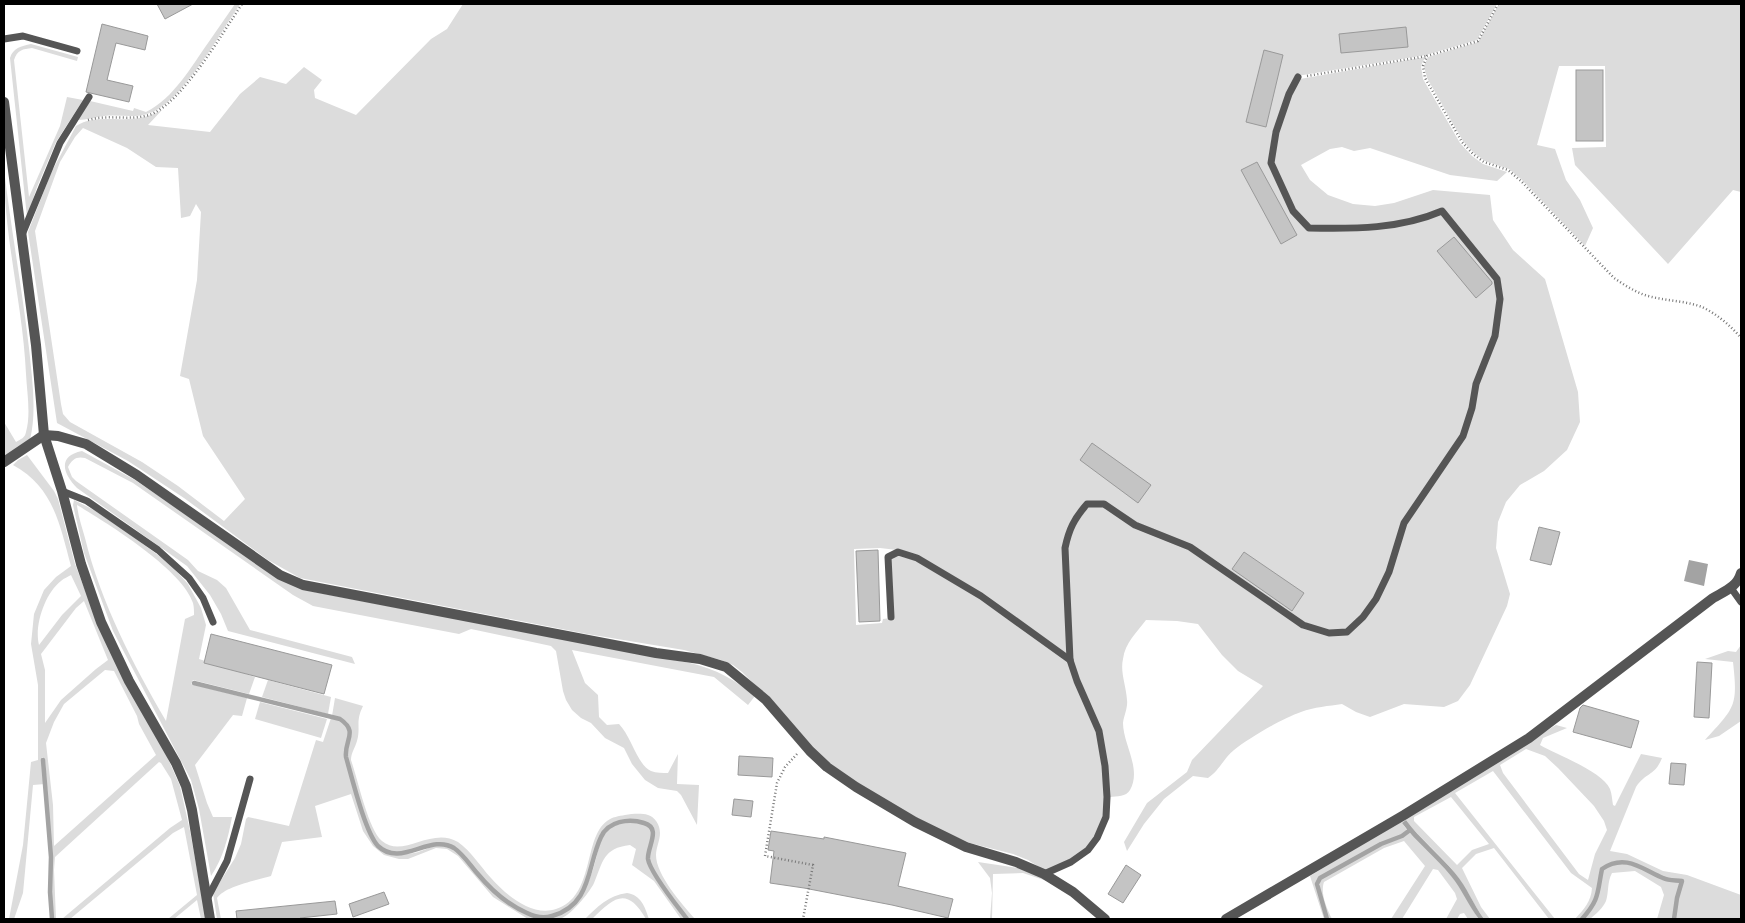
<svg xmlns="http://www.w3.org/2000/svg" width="1745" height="923" font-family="Barlow,sans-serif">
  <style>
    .green { fill: #dcdcdc; fill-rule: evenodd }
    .water { fill: #a3a3a3 }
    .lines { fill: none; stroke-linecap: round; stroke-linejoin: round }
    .stream { stroke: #a3a3a3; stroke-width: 4.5 }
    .building { fill: #c4c4c4; stroke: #999 }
    .path { stroke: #777; stroke-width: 2.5; stroke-dasharray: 1 2.5; stroke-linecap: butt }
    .lane { stroke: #555; stroke-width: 7 }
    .street { stroke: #555; stroke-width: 10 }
  </style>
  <rect width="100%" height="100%" fill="#fff"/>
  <g class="green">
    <path d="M 235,4 L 240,4 C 221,32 181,103 150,113 C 135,119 120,114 104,116 C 95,117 86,120 78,120 L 90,101 L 133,111 L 134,108 L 146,112 C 174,98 191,67 208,43 C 217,30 226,17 235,4 Z"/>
    <path d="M 463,4 L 1497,4 L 1477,40 L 1426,55 L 1297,76 L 1287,93 L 1273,131 L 1268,164 L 1291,213 L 1308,230 C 1353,232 1400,232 1442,213 L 1495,280 L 1498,299 L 1493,335 L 1474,384 L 1470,407 L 1461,435 L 1402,522 L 1387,571 L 1374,598 L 1362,616 L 1346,629 L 1329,631 L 1304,623 L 1217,561 L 1191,545 L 1136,522 L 1105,502 L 1086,502 C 1072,517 1067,528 1063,548 L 1068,657 L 983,595 L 919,557 L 897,550 L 880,548 L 854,549 L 856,625 L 882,623 L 883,619 L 891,618 L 889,558 L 898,554 L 916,560 L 980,598 L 1068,660 L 1075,682 L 1096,732 L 1103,766 L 1105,797 L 1104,817 L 1095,837 L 1086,848 L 1070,860 L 1045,871 L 1028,860 L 1013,854 L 970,843 L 936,828 L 869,791 L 832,767 L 806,743 L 767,697 L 742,672 L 733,665 L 721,660 L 684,650 L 587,634 L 300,578 L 268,560 L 184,498 L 128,461 L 57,423 L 28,232 L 51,173 L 76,126 C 92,116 110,120 128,119 C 140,119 151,116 162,110 L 148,125 L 210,132 L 240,94 L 260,77 L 286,84 L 304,67 L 322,80 L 314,90 L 315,98 L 356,115 L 431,39 L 447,29 ZM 83,128 L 127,148 L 156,167 L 178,168 L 181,218 L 190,216 L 196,204 L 201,212 L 197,280 L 180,376 L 189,379 L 203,436 L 245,499 L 224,521 L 178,486 L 142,462 L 70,422 L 63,414 L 61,404 L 35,231 L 60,162 L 75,137 Z"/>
    <polygon points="1499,4 1741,4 1741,192 1733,190 1668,264 1575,165 1572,148 1606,147 1605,66 1559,66 1537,145 1555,149 1566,180 1580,200 1593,228 1585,246 1522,180 1509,169 1485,161 1474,153 1463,141 1427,78 1424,66 1428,57 1478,42"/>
    <path d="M 31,44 L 78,57 L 77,61 L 32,48 C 23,49 17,50 14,60 L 29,197 L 60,126 L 67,97 L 83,100 L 56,142 L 37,187 L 27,217 L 10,58 C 13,48 21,46 31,44 Z"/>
    <path d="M 1425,57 L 1421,66 L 1423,79 L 1460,143 L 1472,156 L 1483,164 L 1507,172 L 1497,181 L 1450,175 L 1370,148 L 1354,151 L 1342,147 L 1330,149 L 1301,165 L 1310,180 L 1328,195 L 1353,204 L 1375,206 L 1394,203 L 1433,190 L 1490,195 L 1493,220 L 1513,250 L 1545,279 L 1578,392 L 1580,422 L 1567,450 L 1544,471 L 1520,485 L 1506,502 L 1498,522 L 1496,548 L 1510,594 L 1507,606 L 1470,685 L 1458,701 L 1444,707 L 1404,704 L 1370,717 L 1356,712 L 1342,704 C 1329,706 1314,707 1301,712 C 1283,718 1249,738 1234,750 C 1223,759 1219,771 1208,778 L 1193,776 L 1164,799 L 1144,824 L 1127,851 L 1124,842 L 1147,803 L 1187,772 L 1192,760 L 1263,686 L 1238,671 L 1222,655 L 1198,624 L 1177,621 L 1146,620 C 1137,632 1125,643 1123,659 C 1120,672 1126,685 1127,700 C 1128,708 1124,715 1123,723 C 1123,744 1142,769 1130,790 C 1126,797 1117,796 1110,797 L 1107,765 L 1072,660 L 1067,548 L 1070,533 L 1088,507 L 1104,507 L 1189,549 L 1302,627 L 1347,634 L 1365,619 L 1406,524 L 1465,437 L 1478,385 L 1490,356 L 1500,278 L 1443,208 L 1421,217 L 1385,224 L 1310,226 L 1295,210 L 1273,163 L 1278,132 L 1291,95 L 1300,79 Z"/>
    <path d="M 4,169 C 11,229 22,288 29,348 C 32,378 37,411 30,440 L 4,459 L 4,422 L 16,442 C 21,439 25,438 26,432 C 31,414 27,393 26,374 C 23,306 4,238 4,169 Z"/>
    <path d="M 82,451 L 135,480 L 280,578 L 309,591 L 690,663 C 716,669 735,680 755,696 L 748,705 L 714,677 L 572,650 L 585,683 L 598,695 L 599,717 L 607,725 L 619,724 C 631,736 638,766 651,771 C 656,773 663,773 668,773 L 678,754 L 677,784 L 699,785 L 697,825 L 681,795 L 677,791 L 658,788 L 645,780 L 632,764 L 624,748 L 605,738 L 591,723 L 581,718 L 572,710 L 566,700 L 563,691 L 556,651 L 551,646 L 471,629 L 459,634 L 313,606 L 293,595 L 133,483 L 85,458 C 77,456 72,459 68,467 L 72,477 L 76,481 L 188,560 L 198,571 L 217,580 L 226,588 L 250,630 L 352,657 L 355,664 L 228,631 L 221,614 L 210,595 L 187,566 L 77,488 C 63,474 57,456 82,451 Z"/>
    <path d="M 27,455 L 54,491 L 58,499 L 75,564 L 94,614 L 165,752 L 180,786 L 190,831 L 206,919 L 201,919 L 197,900 L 174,919 L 168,919 L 197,895 L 184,827 L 173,833 L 70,919 L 62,919 L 170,828 L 182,820 L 171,779 L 161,763 L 159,762 L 55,857 L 54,870 L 56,919 L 53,919 L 51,892 L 52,857 L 45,760 L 42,757 L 45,784 L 33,785 L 23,893 L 14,919 L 9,919 L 23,845 L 31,762 L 38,760 L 38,685 L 31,644 L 34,614 L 44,590 L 56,577 L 71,566 C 60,526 54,487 13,465 L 18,460 ZM 71,575 L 81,596 L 62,615 L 39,645 C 34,626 45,593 61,581 C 64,578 68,577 71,575 ZM 84,601 L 108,660 L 96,669 L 61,700 L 45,723 L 45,670 L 41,654 L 76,608 ZM 105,670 L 114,671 L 137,716 L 139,724 L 156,755 L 54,846 L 53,805 L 46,743 L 54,722 L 64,704 Z"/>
    <path d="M 74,500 L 94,510 L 128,533 L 170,564 L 188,584 L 201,608 L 206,625 L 199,659 L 255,677 L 249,694 L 193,680 L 191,684 L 247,698 L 242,716 L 233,715 L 195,765 L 207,803 L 213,817 L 232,817 C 228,839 223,858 211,876 L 199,809 L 191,780 L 113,631 L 84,553 L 73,505 ZM 77,505 C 107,523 183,570 193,603 C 194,607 194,611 194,615 L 185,619 L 166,721 C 133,664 101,603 85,538 C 82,527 78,516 77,505 Z"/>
    <path d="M 1741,645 L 1741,721 L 1719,736 L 1705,740 C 1735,707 1738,707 1733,662 L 1705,659 L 1728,651 L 1736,652 Z"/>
    <polygon points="268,680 331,697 328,714 262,697"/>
    <path d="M 335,698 L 363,706 C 355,722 361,727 357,741 C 355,748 351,753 351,760 C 358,780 368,829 382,841 C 403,859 431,826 458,842 C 471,851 480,866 491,878 C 506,895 532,917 556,909 C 595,897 583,838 607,821 C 612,817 619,816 625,815 C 632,814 641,813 648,815 C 655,817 660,825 660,833 C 660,840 656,848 656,855 C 656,875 682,904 695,919 L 689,919 C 680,908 651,871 649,859 C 648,845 665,827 642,821 C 629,817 608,821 601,833 C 597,840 596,848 595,855 C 588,880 580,905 554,914 C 543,918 535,916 525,911 C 505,902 490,886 476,870 C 469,862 463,854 455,848 C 432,832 403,867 380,845 C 366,833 353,776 347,757 C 345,736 363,723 332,716 Z"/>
    <polygon points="260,702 327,719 321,738 255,719"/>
    <path d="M 331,718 L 339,720 L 349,729 C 349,739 344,747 345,757 C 350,777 365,839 381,849 C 391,856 403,855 414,853 C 427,850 438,841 451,848 C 465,855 475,873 485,884 C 500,901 519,912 540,919 L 528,919 L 493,897 L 458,856 L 447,849 L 436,848 L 408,859 L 399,859 L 384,855 L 373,846 L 363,831 L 351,794 L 315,806 L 322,837 L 282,842 L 271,876 C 257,880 225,886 217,898 L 221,919 L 217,919 L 213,893 L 235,858 L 241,844 L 246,819 L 248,817 L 289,826 L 316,740 L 323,742 Z"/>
    <path d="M 1556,725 L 1567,728 L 1543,738 L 1540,745 C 1557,755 1602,771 1610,789 C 1612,794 1612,800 1613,805 L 1615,806 L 1641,754 L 1662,758 C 1655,776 1646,772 1636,787 L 1610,851 L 1627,854 L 1663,871 L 1687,875 L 1741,895 L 1741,919 L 1675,919 L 1678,898 L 1683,881 C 1677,879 1669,880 1664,877 C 1641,868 1625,851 1601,868 C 1595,894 1600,897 1581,919 L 1575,919 C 1584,909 1591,902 1592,888 L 1571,873 L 1493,771 L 1455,793 L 1555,919 L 1549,919 L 1494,848 L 1476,854 L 1462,868 L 1481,907 L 1490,919 L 1484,919 C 1473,904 1466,887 1455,873 C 1440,854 1420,839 1406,820 L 1402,823 L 1407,830 L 1401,836 L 1381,843 L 1319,878 L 1316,884 L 1326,919 L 1324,919 L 1310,876 ZM 1526,749 L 1545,756 L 1558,768 L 1594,806 L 1604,821 L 1607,830 L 1595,854 L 1588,880 L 1579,874 L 1503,773 L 1500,765 ZM 1451,797 L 1489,844 L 1472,850 L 1457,865 L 1414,821 L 1414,817 Z"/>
    <path d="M 635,822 C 641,823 648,824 651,830 C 655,839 646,851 647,861 C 650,874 677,907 686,919 L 681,919 L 654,881 L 632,865 L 636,849 L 630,845 C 603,848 603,862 594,883 C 590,892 569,918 559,919 C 553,920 546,919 540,919 C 586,912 591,878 601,839 C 608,825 620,823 635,822 Z"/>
    <path d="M 1409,832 C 1427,849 1447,867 1461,889 C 1468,899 1472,910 1479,919 L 1468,919 L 1464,913 L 1460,914 L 1457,919 L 1446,919 L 1457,899 L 1455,893 L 1438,870 L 1433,869 L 1402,919 L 1391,919 L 1425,866 L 1404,841 L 1384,848 L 1324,882 C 1320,893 1327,909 1332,919 L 1328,919 C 1324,909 1316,890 1321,879 L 1382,845 L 1402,838 Z"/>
    <polygon points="978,862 1024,869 1050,882 1023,873 993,874 992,919 990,919 992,893 990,878"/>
    <path d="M 1623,862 L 1638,867 L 1664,880 L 1681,882 L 1676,898 L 1673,919 L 1657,919 L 1664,895 L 1661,887 L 1635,871 L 1612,873 C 1607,882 1609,892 1606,901 C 1603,908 1596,914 1590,919 L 1584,919 C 1601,899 1598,893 1603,870 L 1613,864 Z"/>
    <path d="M 627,893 C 641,895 645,907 649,919 L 646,919 C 627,886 614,897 592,919 L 585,919 C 597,907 609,895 627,893 Z"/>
  </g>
  <g class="water">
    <polygon points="1689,560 1708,564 1704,586 1684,581"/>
    <path d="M 1406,820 C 1420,839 1439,854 1455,873 C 1467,887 1473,904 1484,919 L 1479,919 C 1468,905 1462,889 1451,876 C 1436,857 1416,842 1402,823 Z"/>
  </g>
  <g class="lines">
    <g class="stream">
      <path d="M 194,683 L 340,719 C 359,732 344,740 346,757 C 352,778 365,832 378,846 C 401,868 430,833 454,848 C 463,854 470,865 477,873 C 491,890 506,904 527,913 C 535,917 543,919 552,916 C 592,905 587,866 601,837 C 608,821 629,818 644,823 C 662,828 647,847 648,859 C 650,873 678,907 687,919"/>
      <polyline points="43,760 51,857 50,892 52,919"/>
      <polyline points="1327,919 1317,884 1320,878 1381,844 1402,836 1410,830"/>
      <path d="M 1582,919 C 1600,899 1597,893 1602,869 C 1625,853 1642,869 1663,878 C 1669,881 1676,880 1682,881 L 1677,898 L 1674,919"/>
    </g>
  </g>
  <g class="building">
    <polygon points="157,4 193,4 165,19"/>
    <polygon points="102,24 148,36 145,50 116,43 107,80 133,86 129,102 86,92"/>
    <polygon points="1406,27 1408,47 1341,53 1339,34"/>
    <polygon points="1264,50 1283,55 1266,127 1246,122"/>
    <rect x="1576" y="70" width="27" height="71"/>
    <polygon points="1257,162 1297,235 1281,244 1241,170"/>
    <polygon points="1454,237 1492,282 1492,284 1476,298 1437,251"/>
    <polygon points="1092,443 1151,485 1138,503 1080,460"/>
    <polygon points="1539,527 1560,532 1551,565 1530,560"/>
    <polygon points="878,550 880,621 859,622 856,551"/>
    <polygon points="1244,552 1304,593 1292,611 1232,569"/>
    <polygon points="211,634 332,665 324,694 204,663"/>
    <polygon points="1697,662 1712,663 1709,718 1694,717"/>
    <polygon points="1583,705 1639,721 1631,748 1573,732 1580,708"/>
    <polygon points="739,756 773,758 772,777 738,775"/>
    <polygon points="1671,763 1686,764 1684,785 1669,784"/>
    <polygon points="734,799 753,801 751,817 732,815"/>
    <polygon points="771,831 824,839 824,837 906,853 898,886 953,899 948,918 892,905 804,888 770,883 774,851 768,850"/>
    <polygon points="1126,865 1141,875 1123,903 1108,894"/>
    <polygon points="384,892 389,904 353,917 349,904"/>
    <polygon points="335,901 337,914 300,918 300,919 237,919 236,911"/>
  </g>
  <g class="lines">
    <g class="path">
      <path d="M 1498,4 L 1478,41 L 1427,56 L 1423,66 L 1425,78 L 1462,142 L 1473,154 L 1484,162 L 1508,170 L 1521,181 L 1614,278 C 1626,286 1638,294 1652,297 C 1669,301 1686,301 1702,307 C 1717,314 1731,326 1741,338"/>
      <polyline points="1307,76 1427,56"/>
      <path d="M 88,120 C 109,114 129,121 149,115 C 181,105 223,32 242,4"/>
      <polyline points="797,754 785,767 777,783 765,856 813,865 803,919"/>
    </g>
    <g class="lane">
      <polyline points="4,39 23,36 77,51"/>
      <polyline points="22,235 60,143 89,97"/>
      <polyline points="62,491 87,501 158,550 189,578 203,598 213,622"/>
      <polyline points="1731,588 1741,602"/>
      <polyline points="891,617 888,557 898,552 917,558 981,596 1070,660"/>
      <path d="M 1044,874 L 1071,862 L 1088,850 L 1097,838 L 1106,817 L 1107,797 L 1105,766 L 1099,731 L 1077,681 L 1070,660 L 1065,548 C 1069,529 1074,519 1087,504 L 1104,504 L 1135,525 L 1190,547 L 1303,625 L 1329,633 L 1347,632 L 1363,617 L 1376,599 L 1389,572 L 1404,523 L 1463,436 L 1472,408 L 1476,384 L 1495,336 L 1500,299 L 1497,279 L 1442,211 C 1400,229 1355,229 1309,228 L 1293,211 L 1271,163 L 1276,132 L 1289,94 L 1298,77"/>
      <polyline points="207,899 227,861 250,779"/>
    </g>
    <g class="street">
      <polyline points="4,102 36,345 44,435 62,491 81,564 101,622 129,681 176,763 186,786 192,810 210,919"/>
      <polyline points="4,462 44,435 58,436 86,444 137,475 280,575 303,585 656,653 700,659 726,667 766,700 810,751 827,767 856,787 915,822 966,847 1016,862 1044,874 1073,892 1105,919"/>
      <path d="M 1226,919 L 1404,815 L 1529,738 L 1713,598 C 1725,591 1737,587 1741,573"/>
    </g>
  </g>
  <rect width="1745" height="923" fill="none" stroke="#000000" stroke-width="10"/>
</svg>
